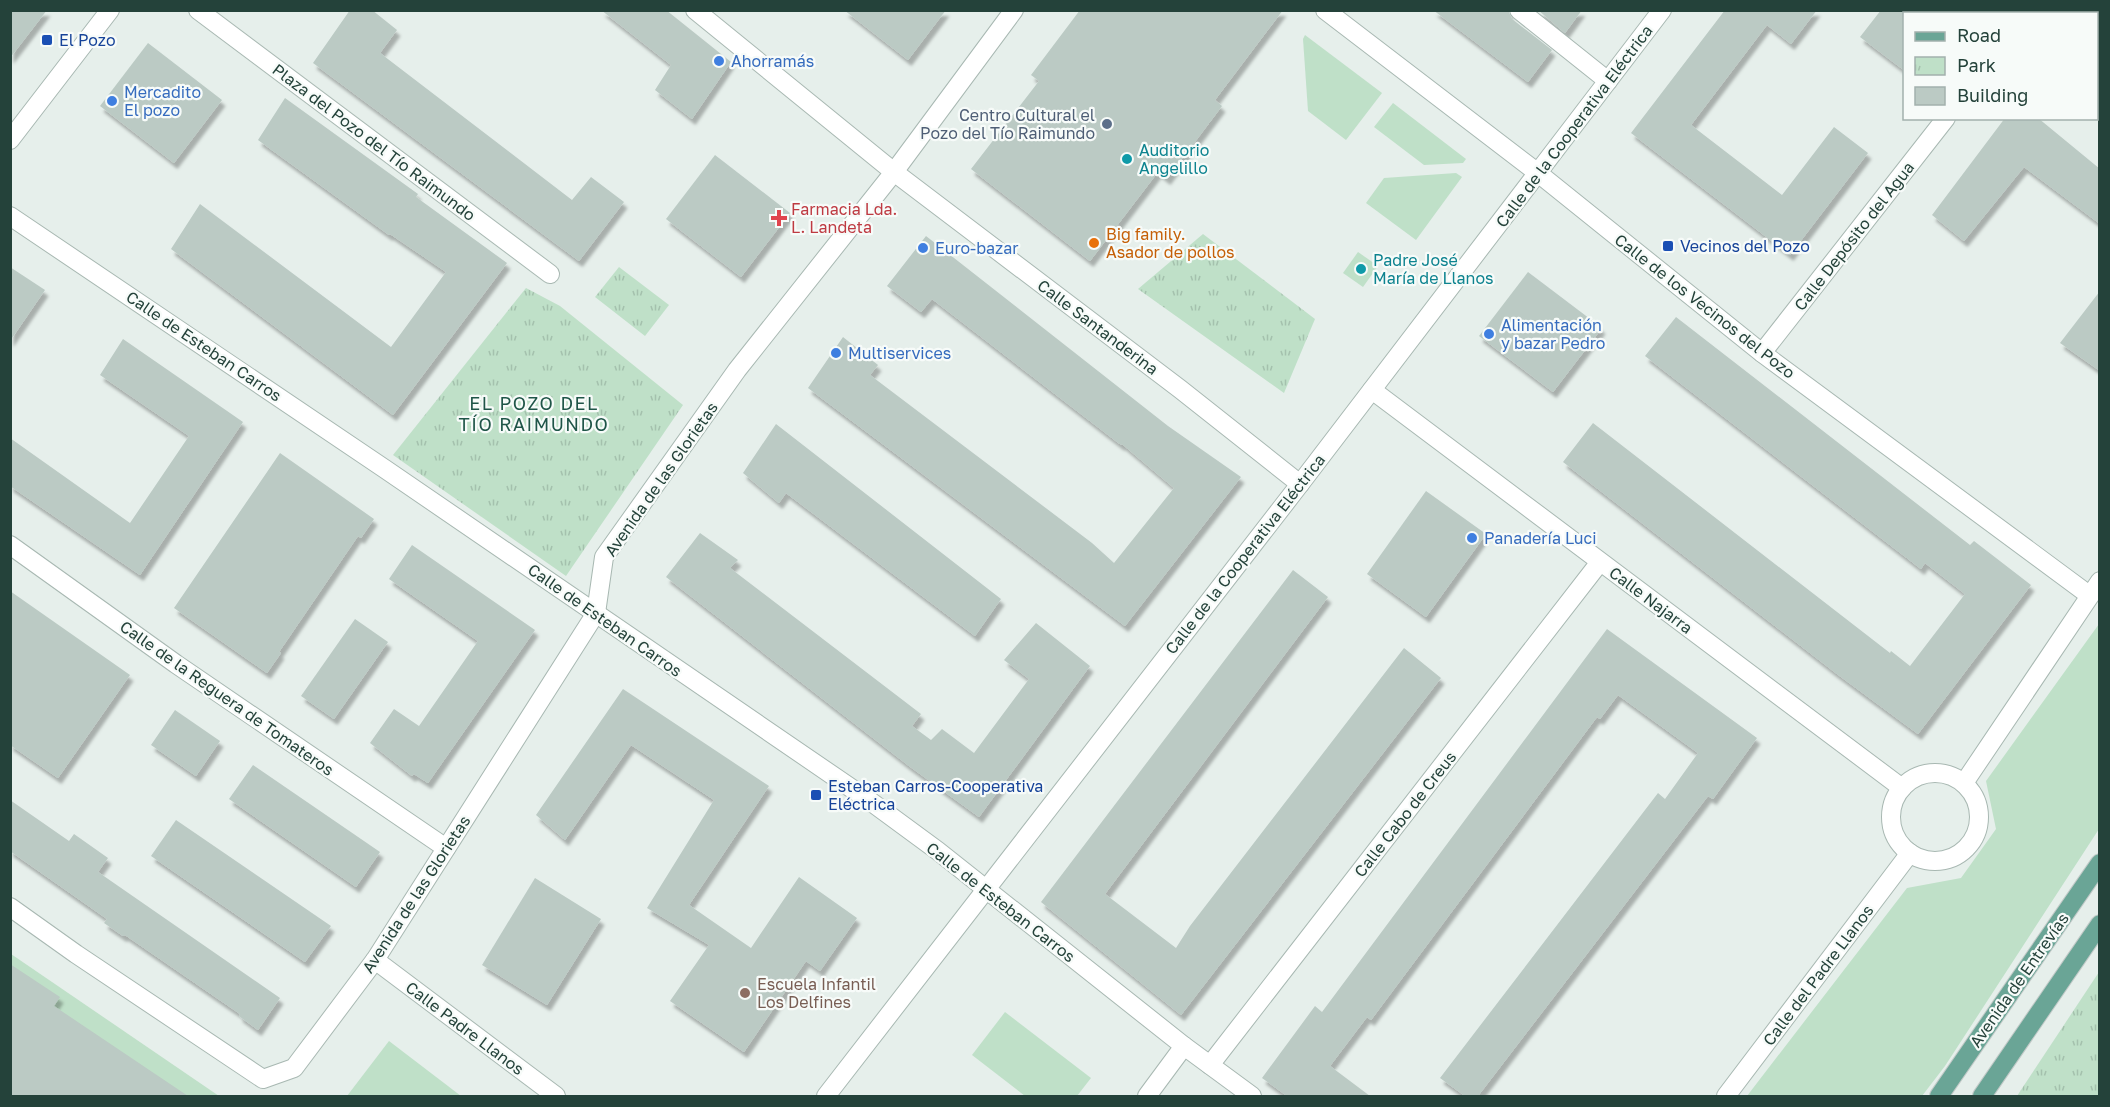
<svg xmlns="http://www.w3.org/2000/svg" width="2110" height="1107" font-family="'Golos Text',sans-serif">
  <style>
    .park { fill: url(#park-tufts) }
    .garden { fill: #bfe0c8 }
    .building { fill: #bbcac4; filter: url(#shadow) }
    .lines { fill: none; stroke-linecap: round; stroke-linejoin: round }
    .minor-casing { stroke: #a8b8b2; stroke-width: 20 }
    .major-casing { stroke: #c2cac8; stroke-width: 20 }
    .minor { stroke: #fff; stroke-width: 18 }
    .major { stroke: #6aa596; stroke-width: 18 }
    .transit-dot { fill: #1a4fb4; stroke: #f7fbf9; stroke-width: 2 }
    .shop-dot { fill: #3f7fe0; stroke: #f7fbf9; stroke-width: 2 }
    .service-dot { fill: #5c6f8a; stroke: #f7fbf9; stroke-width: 2 }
    .culture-dot { fill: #0f9aa8; stroke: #f7fbf9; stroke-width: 2 }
    .health-dot { fill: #e0444e; stroke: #f7fbf9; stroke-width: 2 }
    .food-dot { fill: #e8710a; stroke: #f7fbf9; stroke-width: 2 }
    .education-dot { fill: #8d6e63; stroke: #f7fbf9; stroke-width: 2 }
    .labels { text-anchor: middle; stroke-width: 4.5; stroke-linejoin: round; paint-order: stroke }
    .transit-label { font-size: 16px; fill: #164399; stroke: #f7fbf9; text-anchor: start }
    .shop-label { font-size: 16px; fill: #366cbe; stroke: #f7fbf9; text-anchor: start }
    .service-label { font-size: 16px; fill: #4e5e75; stroke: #f7fbf9; text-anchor: end }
    .street-label { font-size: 16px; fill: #24423a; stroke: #f7fbf9 }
    .culture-label { font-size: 16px; fill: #0d838f; stroke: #f7fbf9; text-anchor: start }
    .health-label { font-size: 16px; fill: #be3a42; stroke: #f7fbf9; text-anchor: start }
    .food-label { font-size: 16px; fill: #c56008; stroke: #f7fbf9; text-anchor: start }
    .education-label { font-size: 16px; fill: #785e54; stroke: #f7fbf9; text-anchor: start }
    .neighbourhood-label { font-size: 18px; letter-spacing: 1.5px; fill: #1f5548; stroke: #f7fbf9 }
  </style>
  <defs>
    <pattern id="park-tufts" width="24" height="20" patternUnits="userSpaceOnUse" patternTransform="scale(1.5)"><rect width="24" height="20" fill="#bfe0c8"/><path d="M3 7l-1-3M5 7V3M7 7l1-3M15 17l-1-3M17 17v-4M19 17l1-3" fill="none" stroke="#a4c1ad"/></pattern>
    <filter id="shadow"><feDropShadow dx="3.5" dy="6" stdDeviation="1.5" flood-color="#0004"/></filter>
  </defs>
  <rect width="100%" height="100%" fill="#e6efeb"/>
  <g class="park">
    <polygon points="1203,234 1315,319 1284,393 1138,289"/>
    <polygon points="619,267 669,305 645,336 595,297"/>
    <polygon points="526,288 560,306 683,405 566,576 393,455"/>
    <polygon points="2099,972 2099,1096 2017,1096"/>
  </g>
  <g class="garden">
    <polygon points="1305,35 1382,93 1346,140 1308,111 1303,39"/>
    <polygon points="1393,103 1466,159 1463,163 1424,165 1374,127"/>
    <polygon points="1456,173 1462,177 1416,240 1366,203 1384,178"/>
    <polygon points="1358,252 1378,266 1363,287 1343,273"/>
    <polygon points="2099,624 2099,829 1945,1066 1922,1096 1747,1096 1907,888 1961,878 1996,829 1986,781"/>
    <polygon points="11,954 219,1096 11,1096"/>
    <polygon points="1005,1012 1091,1078 1077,1096 1025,1096 972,1055"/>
    <polygon points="389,1041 461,1096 347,1096"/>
  </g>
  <g class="building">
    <polygon points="10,10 47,10 10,58"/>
    <polygon points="350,10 372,10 397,30 380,53 572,200 591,177 624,202 579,261 313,63"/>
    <polygon points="601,10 666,10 731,62 692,119 655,90 671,65"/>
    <polygon points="844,10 946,10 908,60"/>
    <polygon points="1080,10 1283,10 1215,100 1222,106 1167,179 1158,172 1090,261 971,169 1039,81 1031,75"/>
    <polygon points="1433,10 1508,10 1512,19 1552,50 1528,82"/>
    <polygon points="1538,10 1582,10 1565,33"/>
    <polygon points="1725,10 1817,10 1791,44 1767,25 1691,125 1782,195 1834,127 1868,153 1790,255 1631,133"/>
    <polygon points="1881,10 1905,10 1905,71 1860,37"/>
    <polygon points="148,43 222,100 174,163 100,106"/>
    <polygon points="285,98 418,194 416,197 507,263 393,415 171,249 200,204 391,347 446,272 390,234 389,235 258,140"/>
    <polygon points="2005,118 2038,118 2100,169 2100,224 2024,167 1964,241 1932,215"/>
    <polygon points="715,155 790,213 741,277 666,219"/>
    <polygon points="926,236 1168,426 1241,477 1125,626 808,388 843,337 878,365 870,375 1092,543 1114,563 1174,488 1122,444 1121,445 932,299 921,312 887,286"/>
    <polygon points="10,267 45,290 10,341"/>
    <polygon points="1528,272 1602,328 1553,392 1479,336"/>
    <polygon points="2100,291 2100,371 2060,343"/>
    <polygon points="1676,317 1970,545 1974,541 2031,585 1918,734 1837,674 1563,462 1593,423 1890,653 1891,651 1910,666 1965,594 1925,563 1921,569 1645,356"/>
    <polygon points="123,339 243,422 140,575 10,486 10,438 130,523 189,436 100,375"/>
    <polygon points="776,424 1001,599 975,636 786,493 779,503 743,473"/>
    <polygon points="280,453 374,519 361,538 358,536 279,652 281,653 267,673 174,608"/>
    <polygon points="1426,491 1486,534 1426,617 1367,574"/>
    <polygon points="700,533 738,560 730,568 921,714 912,726 931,740 942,729 974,753 1029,679 1004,660 1036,623 1090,666 979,817 909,766 666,577"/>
    <polygon points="412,545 535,630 428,783 414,774 412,776 370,743 394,709 419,726 478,641 389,579"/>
    <polygon points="1293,570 1328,597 1105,894 1176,948 1190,926 1404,648 1441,678 1181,1015 1041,902"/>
    <polygon points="10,591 130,675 58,778 10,745"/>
    <polygon points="355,619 388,642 334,719 301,696"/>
    <polygon points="1607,629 1757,738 1713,799 1708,796 1478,1096 1465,1096 1440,1078 1658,793 1665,799 1698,753 1618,695 1600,719 1597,717 1371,1020 1367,1017 1330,1066 1370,1096 1287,1096 1262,1078 1315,1006 1322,1012"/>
    <polygon points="623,689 769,786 689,905 751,948 799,877 857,918 820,971 806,961 744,1052 670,1001 709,945 647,908 714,800 631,745 565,840 536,815"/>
    <polygon points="175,710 220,741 196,776 151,745"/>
    <polygon points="253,765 380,852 356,887 229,799"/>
    <polygon points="10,800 69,841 74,834 108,858 98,872 280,998 258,1030 239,1016 240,1014 125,935 123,936 104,923 107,919 10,851"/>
    <polygon points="176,820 331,926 305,962 151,856"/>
    <polygon points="535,878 601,919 547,1005 482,965"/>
    <polygon points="10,964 60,997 54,1006 188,1096 10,1096"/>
  </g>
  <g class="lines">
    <defs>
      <g id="minor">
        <polyline points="198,10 550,274"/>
        <polyline points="695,10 894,172 1180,389 1300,484"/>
        <polyline points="1325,10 1538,173 1762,353 2089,595"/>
        <polyline points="1519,10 1608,81"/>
        <polyline points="2038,10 2041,14"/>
        <polyline points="2096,71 2100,75"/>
        <polyline points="10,140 110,10"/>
        <polyline points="10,216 385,469 870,801 938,851 1184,1046 1252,1096"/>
        <polyline points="1762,353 1946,118"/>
        <polyline points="1372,390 1902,788"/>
        <polyline points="10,545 176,664 446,848"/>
        <circle cx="1935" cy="817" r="44"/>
        <polyline points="1964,783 2100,581"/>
        <polyline points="10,907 76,954 263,1079 294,1068 375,960 596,613 604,557 737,370 894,172 1014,10"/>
        <polyline points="375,960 556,1096"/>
        <polyline points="1210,1065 1600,562"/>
        <polyline points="826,1096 1300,484 1662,10"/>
        <polyline points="1147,1096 1184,1046"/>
        <polyline points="1726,1096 1910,853"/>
      </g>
      <g id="major">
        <polyline points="1939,1096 2100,863"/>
        <polyline points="1982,1096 2100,924"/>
      </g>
    </defs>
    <use href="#minor" class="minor-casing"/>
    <use href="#major" class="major-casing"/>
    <use href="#minor" class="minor"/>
    <use href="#major" class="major"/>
  </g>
  <g class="transit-dot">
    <rect x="41" y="34" width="12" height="12" rx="3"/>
    <rect x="1662" y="240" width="12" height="12" rx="3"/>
    <rect x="810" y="789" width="12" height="12" rx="3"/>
  </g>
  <g class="shop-dot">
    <circle cx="719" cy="61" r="6"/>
    <circle cx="112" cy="101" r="6"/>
    <circle cx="923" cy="248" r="6"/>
    <circle cx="1489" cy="334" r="6"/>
    <circle cx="836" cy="353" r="6"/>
    <circle cx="1472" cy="538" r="6"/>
  </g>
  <circle class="service-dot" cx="1107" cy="124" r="6"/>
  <g class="culture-dot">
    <circle cx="1127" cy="159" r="6"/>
    <circle cx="1361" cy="269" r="6"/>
  </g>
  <path class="health-dot" d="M776 209h6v6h6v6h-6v6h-6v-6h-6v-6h6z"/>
  <circle class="food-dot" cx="1094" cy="243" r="6"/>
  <circle class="education-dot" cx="745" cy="993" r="6"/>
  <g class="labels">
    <g class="transit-label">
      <text x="59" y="46">El Pozo</text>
      <text x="1680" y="252">Vecinos del Pozo</text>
      <text x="828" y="792">Esteban Carros-Cooperativa<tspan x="828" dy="18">Eléctrica</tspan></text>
    </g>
    <g class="shop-label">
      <text x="731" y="67">Ahorramás</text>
      <text x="124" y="98">Mercadito<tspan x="124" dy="18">El pozo</tspan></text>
      <text x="935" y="254">Euro-bazar</text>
      <text x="1501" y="331">Alimentación<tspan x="1501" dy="18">y bazar Pedro</tspan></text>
      <text x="848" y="359">Multiservices</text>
      <text x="1484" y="544">Panadería Luci</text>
    </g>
    <g class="service-label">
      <text x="1095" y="121">Centro Cultural el<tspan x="1095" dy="18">Pozo del Tío Raimundo</tspan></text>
    </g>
    <g class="street-label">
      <text transform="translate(1574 126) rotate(-53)" y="6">Calle de la Cooperativa Eléctrica</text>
      <text transform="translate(374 142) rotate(37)" y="6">Plaza del Pozo del Tío Raimundo</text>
      <text transform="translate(1854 236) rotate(-52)" y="6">Calle Depósito del Agua</text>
      <text transform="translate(1705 306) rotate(38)" y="6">Calle de los Vecinos del Pozo</text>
      <text transform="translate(1098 327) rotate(37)" y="6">Calle Santanderina</text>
      <text transform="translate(204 346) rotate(34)" y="6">Calle de Esteban Carros</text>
      <text transform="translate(661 479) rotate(-55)" y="6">Avenida de las Glorietas</text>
      <text transform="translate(1245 554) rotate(-52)" y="6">Calle de la Cooperativa Eléctrica</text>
      <text transform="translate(1651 600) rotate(37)" y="6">Calle Najarra</text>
      <text transform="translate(605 620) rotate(35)" y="6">Calle de Esteban Carros</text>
      <text transform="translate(227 698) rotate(35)" y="6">Calle de la Reguera de Tomateros</text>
      <text transform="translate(1405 814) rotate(-52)" y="6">Calle Cabo de Creus</text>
      <text transform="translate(416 894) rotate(-57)" y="6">Avenida de las Glorietas</text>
      <text transform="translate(1001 902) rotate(38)" y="6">Calle de Esteban Carros</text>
      <text transform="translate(1818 975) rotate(-53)" y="6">Calle del Padre Llanos</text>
      <text transform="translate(2019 980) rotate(-55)" y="6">Avenida de Entrevías</text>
      <text transform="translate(465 1028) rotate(37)" y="6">Calle Padre Llanos</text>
    </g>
    <g class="culture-label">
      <text x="1139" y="156">Auditorio<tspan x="1139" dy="18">Angelillo</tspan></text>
      <text x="1373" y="266">Padre José<tspan x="1373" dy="18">María de Llanos</tspan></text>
    </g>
    <g class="health-label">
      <text x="791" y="215">Farmacia Lda.<tspan x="791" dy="18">L. Landeta</tspan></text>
    </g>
    <g class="food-label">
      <text x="1106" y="240">Big family.<tspan x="1106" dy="18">Asador de pollos</tspan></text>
    </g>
    <g class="education-label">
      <text x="757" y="990">Escuela Infantil<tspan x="757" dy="18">Los Delfines</tspan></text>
    </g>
    <g class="neighbourhood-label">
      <text x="534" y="410">EL POZO DEL<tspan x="534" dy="21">TÍO RAIMUNDO</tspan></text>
    </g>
  </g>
  <rect width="2110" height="1107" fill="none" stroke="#24423a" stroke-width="24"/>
  <rect x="1903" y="12" width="195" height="108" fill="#f7fbf9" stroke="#a3b1ad" stroke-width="1.5"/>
  <rect x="1915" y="32" width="30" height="9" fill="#6aa596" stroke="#a3b1ad" stroke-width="1.5"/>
  <text x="1957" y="42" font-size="18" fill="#24423a">Road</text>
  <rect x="1915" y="57" width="30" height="18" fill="url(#park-tufts)" stroke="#a3b1ad" stroke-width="1.5"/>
  <text x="1957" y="72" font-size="18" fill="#24423a">Park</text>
  <rect x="1915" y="87" width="30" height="18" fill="#bbcac4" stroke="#a3b1ad" stroke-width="1.5"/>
  <text x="1957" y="102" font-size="18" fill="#24423a">Building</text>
</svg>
